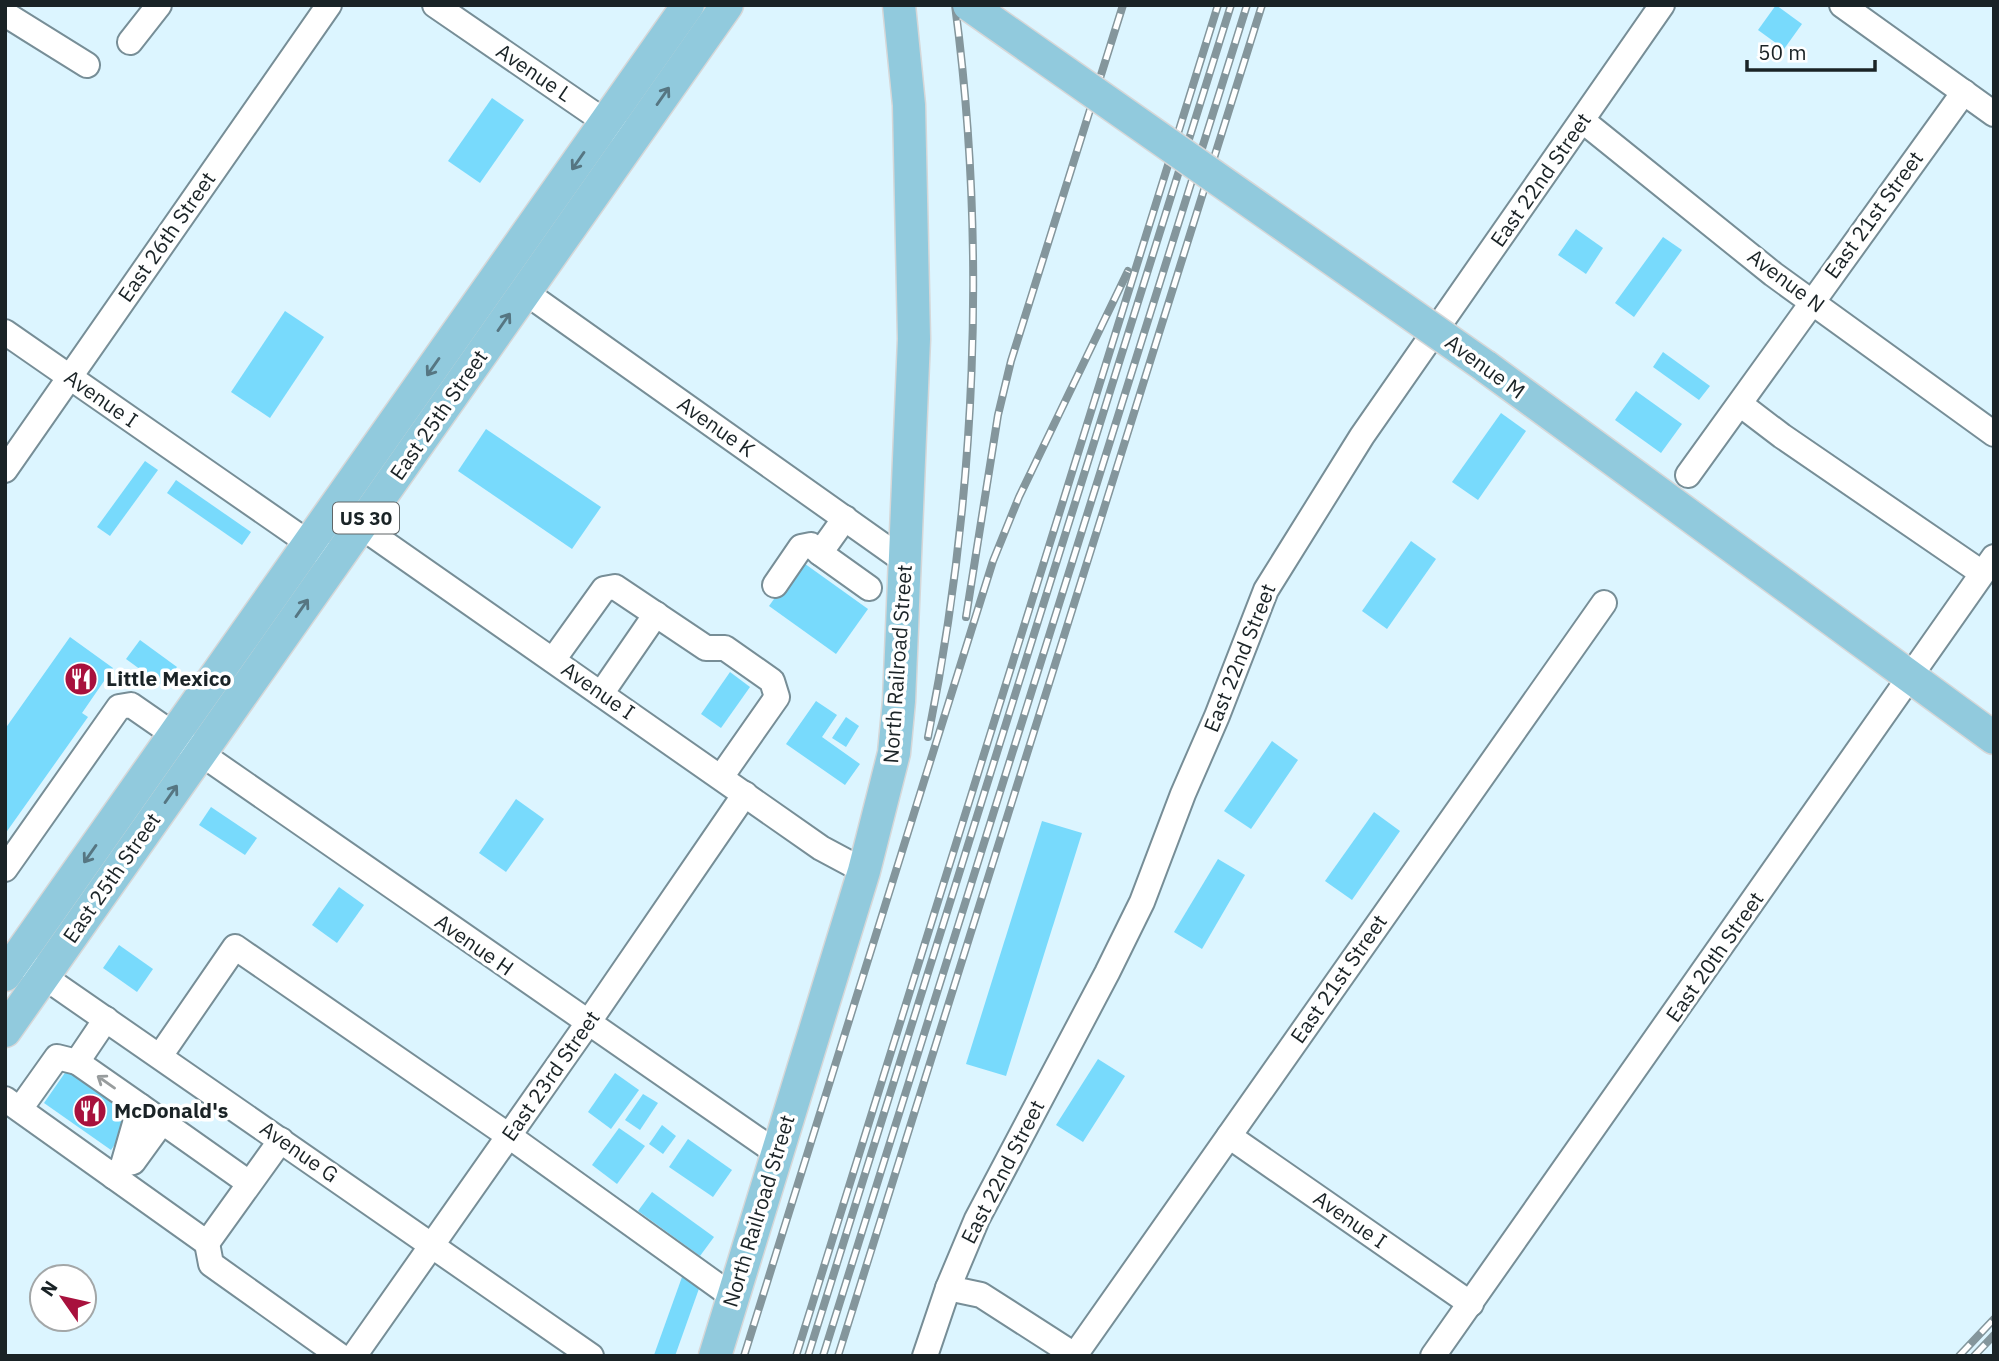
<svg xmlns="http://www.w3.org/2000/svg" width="1999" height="1361" font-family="'IBM Plex Sans',sans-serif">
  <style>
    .building { fill: #78dafc }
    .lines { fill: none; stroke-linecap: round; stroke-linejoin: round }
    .minor-casing { stroke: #778e97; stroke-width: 28 }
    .major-casing { stroke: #d6d7d8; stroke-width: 35 }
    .minor { stroke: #fff; stroke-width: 24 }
    .major { stroke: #91cadd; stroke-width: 32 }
    .rail-casing { stroke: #84969c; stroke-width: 8 }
    .rail { stroke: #fff; stroke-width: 5; stroke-dasharray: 16; stroke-linecap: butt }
    .major-bridge-casing { stroke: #d6d7d8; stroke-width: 35; stroke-linecap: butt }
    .major-bridge { stroke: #91cadd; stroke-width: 32 }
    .oneway { stroke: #567682 }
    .oneway2 { stroke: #989c9d }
    .labels { text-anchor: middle; stroke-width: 7; stroke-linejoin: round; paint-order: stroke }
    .shield { fill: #fff; stroke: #5f6567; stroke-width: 2 }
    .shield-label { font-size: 19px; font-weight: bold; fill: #1a2326 }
    .street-label { font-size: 21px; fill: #1a2326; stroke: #fff }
    .poi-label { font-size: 21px; font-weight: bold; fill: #1a2326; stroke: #fff; text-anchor: start }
  </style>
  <rect width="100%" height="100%" fill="#dcf5ff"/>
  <g class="building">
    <polygon points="1776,5 1802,24 1784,49 1758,30"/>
    <polygon points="492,98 524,120 480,183 448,161"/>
    <polygon points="1576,229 1603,248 1586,274 1558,255"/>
    <polygon points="1663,237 1682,250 1634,317 1615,303"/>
    <polygon points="285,311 324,337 270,418 231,392"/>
    <polygon points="1663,352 1710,386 1699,400 1653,367"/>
    <polygon points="1636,391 1682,424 1661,453 1615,420"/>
    <polygon points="1501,413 1526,431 1478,500 1452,482"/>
    <polygon points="486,429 601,507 572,549 458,471"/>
    <polygon points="145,461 158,470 110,536 97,527"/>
    <polygon points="176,480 251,532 242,545 167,493"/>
    <polygon points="1411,541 1436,559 1387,629 1362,611"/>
    <polygon points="801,561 868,609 836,654 769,606"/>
    <polygon points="70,637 113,668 82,713 88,717 5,834 5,729"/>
    <polygon points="140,640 177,667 163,686 126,659"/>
    <polygon points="730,672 750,687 721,728 701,714"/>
    <polygon points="816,701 837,715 822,737 860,764 845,785 786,744"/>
    <polygon points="846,717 859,726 846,747 832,738"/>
    <polygon points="1272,741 1298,760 1251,829 1224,811"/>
    <polygon points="516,799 544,819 506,872 479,853"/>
    <polygon points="211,807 257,838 245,855 199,825"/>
    <polygon points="1374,812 1400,831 1352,900 1325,881"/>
    <polygon points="1042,821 1082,833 1006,1076 966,1064"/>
    <polygon points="1218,859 1245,875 1202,949 1174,932"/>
    <polygon points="339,887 364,905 337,943 312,925"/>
    <polygon points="119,945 153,969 137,992 103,968"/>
    <polygon points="1098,1059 1125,1076 1083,1142 1056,1125"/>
    <polygon points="69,1067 127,1108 122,1115 131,1121 111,1150 44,1103"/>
    <polygon points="615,1073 639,1090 611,1129 588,1112"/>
    <polygon points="643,1094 658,1103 640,1130 625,1120"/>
    <polygon points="662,1125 676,1136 663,1154 649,1144"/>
    <polygon points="619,1128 645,1146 617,1184 592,1165"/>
    <polygon points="688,1139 732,1170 713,1197 669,1167"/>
    <polygon points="652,1192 714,1237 700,1256 638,1211"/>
    <polygon points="682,1277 701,1283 675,1356 656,1356 654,1355"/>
  </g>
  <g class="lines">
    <defs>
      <g id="minor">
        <polyline points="435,5 620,132"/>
        <polyline points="1842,5 1994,114"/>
        <polyline points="5,14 87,65"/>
        <polyline points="130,42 159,5"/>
        <polyline points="1583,121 1773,274 1994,434"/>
        <polyline points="525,292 906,562"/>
        <polyline points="5,332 323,553"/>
        <polyline points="1740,404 1782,436 1982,573"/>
        <polyline points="5,470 329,5"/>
        <polyline points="1688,475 1964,92"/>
        <polyline points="346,516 821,848 864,871"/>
        <polyline points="845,518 820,553 869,588"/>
        <polyline points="775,585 801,547 811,545 820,553"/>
        <polyline points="553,660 604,589 615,587 706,648 725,648 772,681 777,697 721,777"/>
        <polyline points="601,694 656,614"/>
        <polyline points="5,869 119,707 131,705 777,1153"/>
        <polyline points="30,967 591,1356"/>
        <polyline points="160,1056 235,947 509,1136 732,1296"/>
        <polyline points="77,1062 140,1106 123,1165 114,1177"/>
        <polyline points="5,1099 207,1243 281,1140"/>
        <polyline points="140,1106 249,1183"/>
        <polyline points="20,1109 57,1057 77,1062 106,1019"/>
        <polyline points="1229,1136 1471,1304"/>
        <polyline points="124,1164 133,1162 162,1122"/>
        <polyline points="207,1243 211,1264 340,1356"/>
        <polyline points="948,1288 981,1295 1076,1356"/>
        <polyline points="1075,1355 1604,603"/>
        <polyline points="354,1356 588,1023 745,794"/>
        <polyline points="925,1356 948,1288 977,1219 1107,973 1142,902 1183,794 1217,716 1266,590 1362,436 1662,5"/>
        <polyline points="1433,1356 1994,557"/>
      </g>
      <g id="major">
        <polyline points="1485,366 1994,738"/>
        <polyline points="5,975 688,5"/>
        <polyline points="5,1031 727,5"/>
        <polyline points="715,1356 864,871 894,753 899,701 914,339 909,105 899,5"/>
      </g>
    </defs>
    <use href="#minor" class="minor-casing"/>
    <use href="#major" class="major-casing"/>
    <use href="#minor" class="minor"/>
    <use href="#major" class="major"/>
    <defs>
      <g id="rail">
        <polyline points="966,617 998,415 1011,361 1123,5"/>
        <path d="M 928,737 C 976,498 987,247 955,5"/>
        <polyline points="744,1356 993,561 1019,497 1128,271"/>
        <polyline points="796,1356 1218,5"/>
        <polyline points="808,1356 1231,5"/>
        <polyline points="823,1356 1247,5"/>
        <polyline points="838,1356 1262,5"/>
        <polyline points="1959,1356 1994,1319"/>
        <polyline points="1974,1356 1994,1335"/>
      </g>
    </defs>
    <use href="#rail" class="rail-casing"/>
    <use href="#rail" class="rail"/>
    <defs>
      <polyline id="major-bridge" points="969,5 1485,366"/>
    </defs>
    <use href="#major-bridge" class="major-bridge-casing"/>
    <use href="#major-bridge" class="major-bridge"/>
  </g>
  <defs><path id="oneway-shaft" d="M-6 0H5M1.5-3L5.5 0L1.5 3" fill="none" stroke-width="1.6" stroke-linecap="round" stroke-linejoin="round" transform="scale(1.75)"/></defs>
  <g class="oneway">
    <use href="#oneway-shaft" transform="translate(663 96) rotate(-55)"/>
    <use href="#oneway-shaft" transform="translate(578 161) rotate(125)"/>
    <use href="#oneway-shaft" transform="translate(504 322) rotate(-55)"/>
    <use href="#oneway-shaft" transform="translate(433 367) rotate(125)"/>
    <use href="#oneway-shaft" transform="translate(302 608) rotate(-55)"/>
    <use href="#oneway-shaft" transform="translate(171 794) rotate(-55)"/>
    <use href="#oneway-shaft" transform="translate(90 854) rotate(125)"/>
  </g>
  <use class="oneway2" href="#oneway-shaft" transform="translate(106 1082) rotate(-145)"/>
  <defs>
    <symbol id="restaurant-disc" viewBox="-11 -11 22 22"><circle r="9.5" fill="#a8113d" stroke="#fff"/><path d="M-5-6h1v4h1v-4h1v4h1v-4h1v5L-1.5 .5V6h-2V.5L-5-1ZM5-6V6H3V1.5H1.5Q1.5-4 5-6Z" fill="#fff"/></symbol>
  </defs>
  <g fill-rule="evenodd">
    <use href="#restaurant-disc" x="62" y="660" width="38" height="38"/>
    <use href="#restaurant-disc" x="71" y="1092" width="38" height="38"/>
  </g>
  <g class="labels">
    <rect class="shield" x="333" y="502.5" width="66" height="31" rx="5"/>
    <g class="shield-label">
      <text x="366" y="525">US 30</text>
    </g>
    <g class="street-label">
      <text transform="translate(534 73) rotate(34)" y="7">Avenue L</text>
      <text transform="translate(1541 180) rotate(-55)" y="7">East 22nd Street</text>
      <text transform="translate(1874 215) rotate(-54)" y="7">East 21st Street</text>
      <text transform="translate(167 237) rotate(-55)" y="7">East 26th Street</text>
      <text transform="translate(1786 281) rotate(37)" y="7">Avenue N</text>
      <text transform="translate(1485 367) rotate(36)" y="7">Avenue M</text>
      <text transform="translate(101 399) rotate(35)" y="7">Avenue I</text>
      <text transform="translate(439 415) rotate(-55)" y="7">East 25th Street</text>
      <text transform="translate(716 427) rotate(35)" y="7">Avenue K</text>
      <text transform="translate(1240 658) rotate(-68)" y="7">East 22nd Street</text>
      <text transform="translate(898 664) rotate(-86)" y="7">North Railroad Street</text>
      <text transform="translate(598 691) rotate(35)" y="7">Avenue I</text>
      <text transform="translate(112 878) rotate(-55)" y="7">East 25th Street</text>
      <text transform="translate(474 945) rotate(35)" y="7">Avenue H</text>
      <text transform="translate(1715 957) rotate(-55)" y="7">East 20th Street</text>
      <text transform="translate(1339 979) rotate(-55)" y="7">East 21st Street</text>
      <text transform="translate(551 1076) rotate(-55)" y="7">East 23rd Street</text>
      <text transform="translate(299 1152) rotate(35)" y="7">Avenue G</text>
      <text transform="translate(1003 1172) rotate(-63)" y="7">East 22nd Street</text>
      <text transform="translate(759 1211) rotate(-73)" y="7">North Railroad Street</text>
      <text transform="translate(1350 1220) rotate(35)" y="7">Avenue I</text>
    </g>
    <g class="poi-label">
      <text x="106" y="686">Little Mexico</text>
      <text x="114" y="1118">McDonald's</text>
    </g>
  </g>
  <rect width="1999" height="1361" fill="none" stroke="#1a2326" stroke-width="14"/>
  <g transform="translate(63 1298) rotate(304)"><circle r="33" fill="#ffffff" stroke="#a3a7a8" stroke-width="2"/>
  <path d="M0-5L12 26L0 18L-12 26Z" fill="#a8113d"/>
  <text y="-10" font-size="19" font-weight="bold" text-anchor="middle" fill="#1a2326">N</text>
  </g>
  <path d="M1747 60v10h128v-10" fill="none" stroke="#1a2326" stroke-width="3.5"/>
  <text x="1758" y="60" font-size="21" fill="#1a2326" stroke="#ffffff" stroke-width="5" paint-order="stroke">50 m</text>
</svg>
